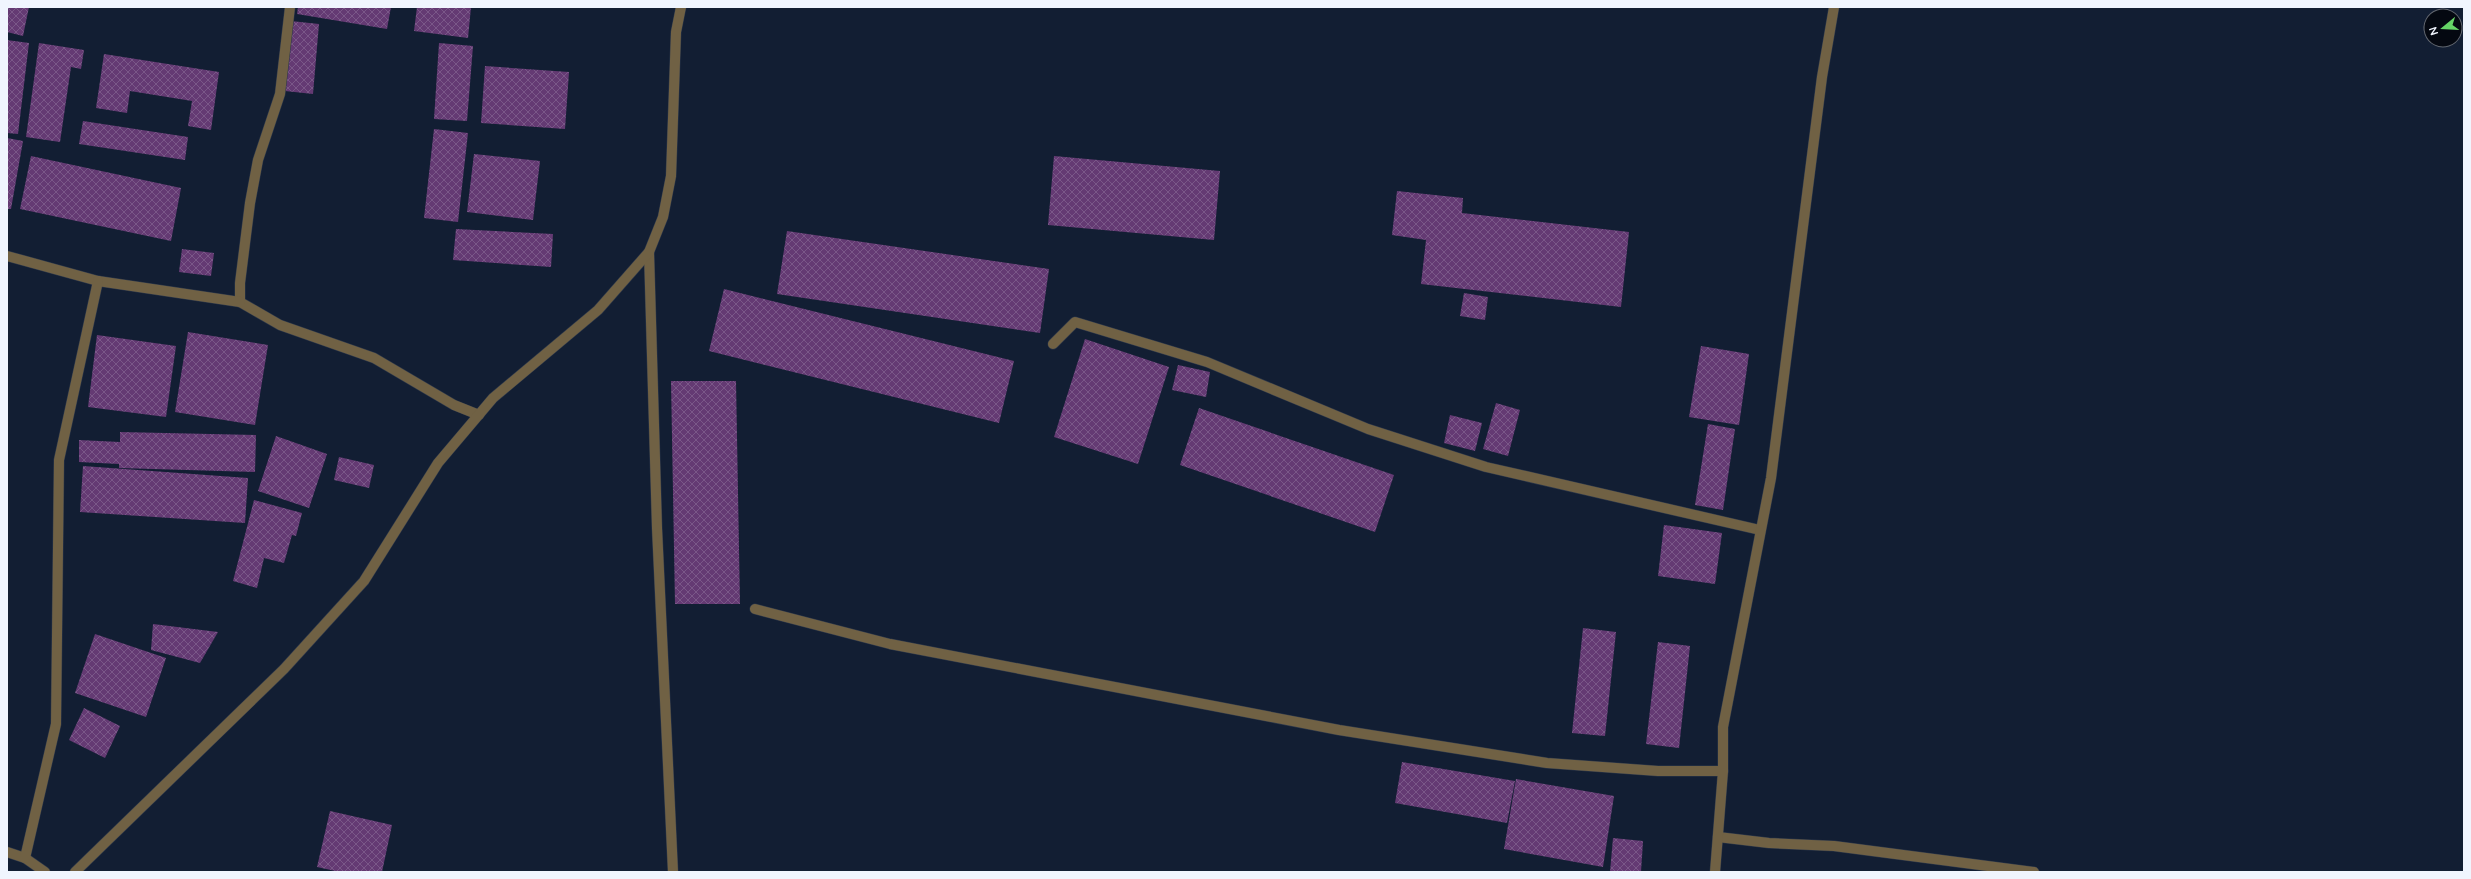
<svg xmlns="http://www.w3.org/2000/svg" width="2471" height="879" font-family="Quicksand,sans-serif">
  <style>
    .building { fill: url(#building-cross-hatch) }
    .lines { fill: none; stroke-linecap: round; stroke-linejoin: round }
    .minor-casing { stroke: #2d384b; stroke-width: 11 }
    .minor { stroke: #706144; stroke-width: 10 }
  </style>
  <defs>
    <pattern id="building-cross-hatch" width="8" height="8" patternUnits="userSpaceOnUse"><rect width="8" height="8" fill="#643a73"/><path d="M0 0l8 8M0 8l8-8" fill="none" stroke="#7a5788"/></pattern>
  </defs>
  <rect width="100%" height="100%" fill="#121e33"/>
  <g class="building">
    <polygon points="7,7 29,7 23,36 7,32"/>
    <polygon points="298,7 391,7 387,29 297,14"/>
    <polygon points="417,7 471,7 468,38 414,31"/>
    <polygon points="291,21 319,24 313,94 285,91"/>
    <polygon points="7,40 29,43 18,134 7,133"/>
    <polygon points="39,43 84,50 81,69 71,67 60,142 26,137"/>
    <polygon points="439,43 473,46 467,121 434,119"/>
    <polygon points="104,54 219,72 211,130 188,126 192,101 130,91 127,113 96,108"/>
    <polygon points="485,66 569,72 565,129 481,123"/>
    <polygon points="83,121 188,137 185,160 79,144"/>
    <polygon points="434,129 468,133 458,222 424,218"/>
    <polygon points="7,138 23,141 11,209 7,209"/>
    <polygon points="474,154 540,161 533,220 467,212"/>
    <polygon points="31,156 181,188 171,241 20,209"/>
    <polygon points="1054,156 1220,171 1214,240 1048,225"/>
    <polygon points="1397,191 1463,198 1462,213 1629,232 1621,307 1421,284 1426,240 1392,235"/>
    <polygon points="456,229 553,234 551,267 453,260"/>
    <polygon points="787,231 1049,269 1040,333 777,294"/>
    <polygon points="182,249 214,253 211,276 179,272"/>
    <polygon points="724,289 1014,361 999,423 709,351"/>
    <polygon points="1464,293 1488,297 1485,320 1460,316"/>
    <polygon points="188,332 268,345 255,425 175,412"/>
    <polygon points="97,335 176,346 166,417 88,407"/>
    <polygon points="1085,339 1169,367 1138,464 1054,437"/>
    <polygon points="1701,346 1749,354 1739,425 1689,417"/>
    <polygon points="1178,365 1210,372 1206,397 1172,390"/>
    <polygon points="671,381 736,381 740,604 675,604"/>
    <polygon points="1496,403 1520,410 1508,456 1483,449"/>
    <polygon points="1199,408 1394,475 1375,532 1180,465"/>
    <polygon points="1450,415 1482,423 1475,451 1444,443"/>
    <polygon points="1708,424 1735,429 1723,510 1695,505"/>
    <polygon points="120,432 256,435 255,472 119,468 119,464 79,462 79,440 120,442"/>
    <polygon points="276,436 327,454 309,508 258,491"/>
    <polygon points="339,457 374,465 369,488 334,480"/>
    <polygon points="83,466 248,478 245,523 80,512"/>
    <polygon points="254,500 302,513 296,536 292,535 284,563 264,558 257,588 233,581"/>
    <polygon points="1664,525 1722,533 1715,584 1658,576"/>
    <polygon points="153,624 218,632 200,663 151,650"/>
    <polygon points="1583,628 1616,632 1605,736 1572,733"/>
    <polygon points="95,634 166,658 146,717 75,693"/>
    <polygon points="1658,642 1690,646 1679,748 1646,744"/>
    <polygon points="84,708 120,726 105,758 69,740"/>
    <polygon points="1402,762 1515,781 1507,823 1395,803"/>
    <polygon points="1516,779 1614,796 1603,867 1504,849"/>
    <polygon points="330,811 392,825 382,872 340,872 317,867"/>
    <polygon points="1613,838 1643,841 1641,872 1610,872"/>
  </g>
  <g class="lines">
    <defs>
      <g id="minor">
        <polyline points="290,7 280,94 258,160 250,203 240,283 240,302 280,325 374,358 454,405 479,415"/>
        <polyline points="649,252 657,528 673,872"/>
        <polyline points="7,256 98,281 240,302"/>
        <polyline points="1053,344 1075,322 1207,362 1368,429 1486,467 1760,530"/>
        <polyline points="755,609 890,644 1339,730 1547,763 1658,771 1723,771"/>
        <polyline points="1718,837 1769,843 1834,846 2034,872"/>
        <polyline points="7,852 25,858 45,872"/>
        <polyline points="25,858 56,724 59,460 98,281"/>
        <polyline points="75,872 284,669 364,581 438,463 493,398 598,310 649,252 663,217 671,176 676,32 681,7"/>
        <polyline points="1715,872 1723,771 1723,727 1771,478 1822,77 1834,7"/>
      </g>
    </defs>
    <use href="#minor" class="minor-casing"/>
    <use href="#minor" class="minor"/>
  </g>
  <rect width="2471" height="879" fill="none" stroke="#f0f5fe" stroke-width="16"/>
  <g transform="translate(2443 28) rotate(252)"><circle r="19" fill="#040811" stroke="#626770"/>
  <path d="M0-3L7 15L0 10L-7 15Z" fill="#65d467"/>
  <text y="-6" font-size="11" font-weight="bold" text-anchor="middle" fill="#f0f5fe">N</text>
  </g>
</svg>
